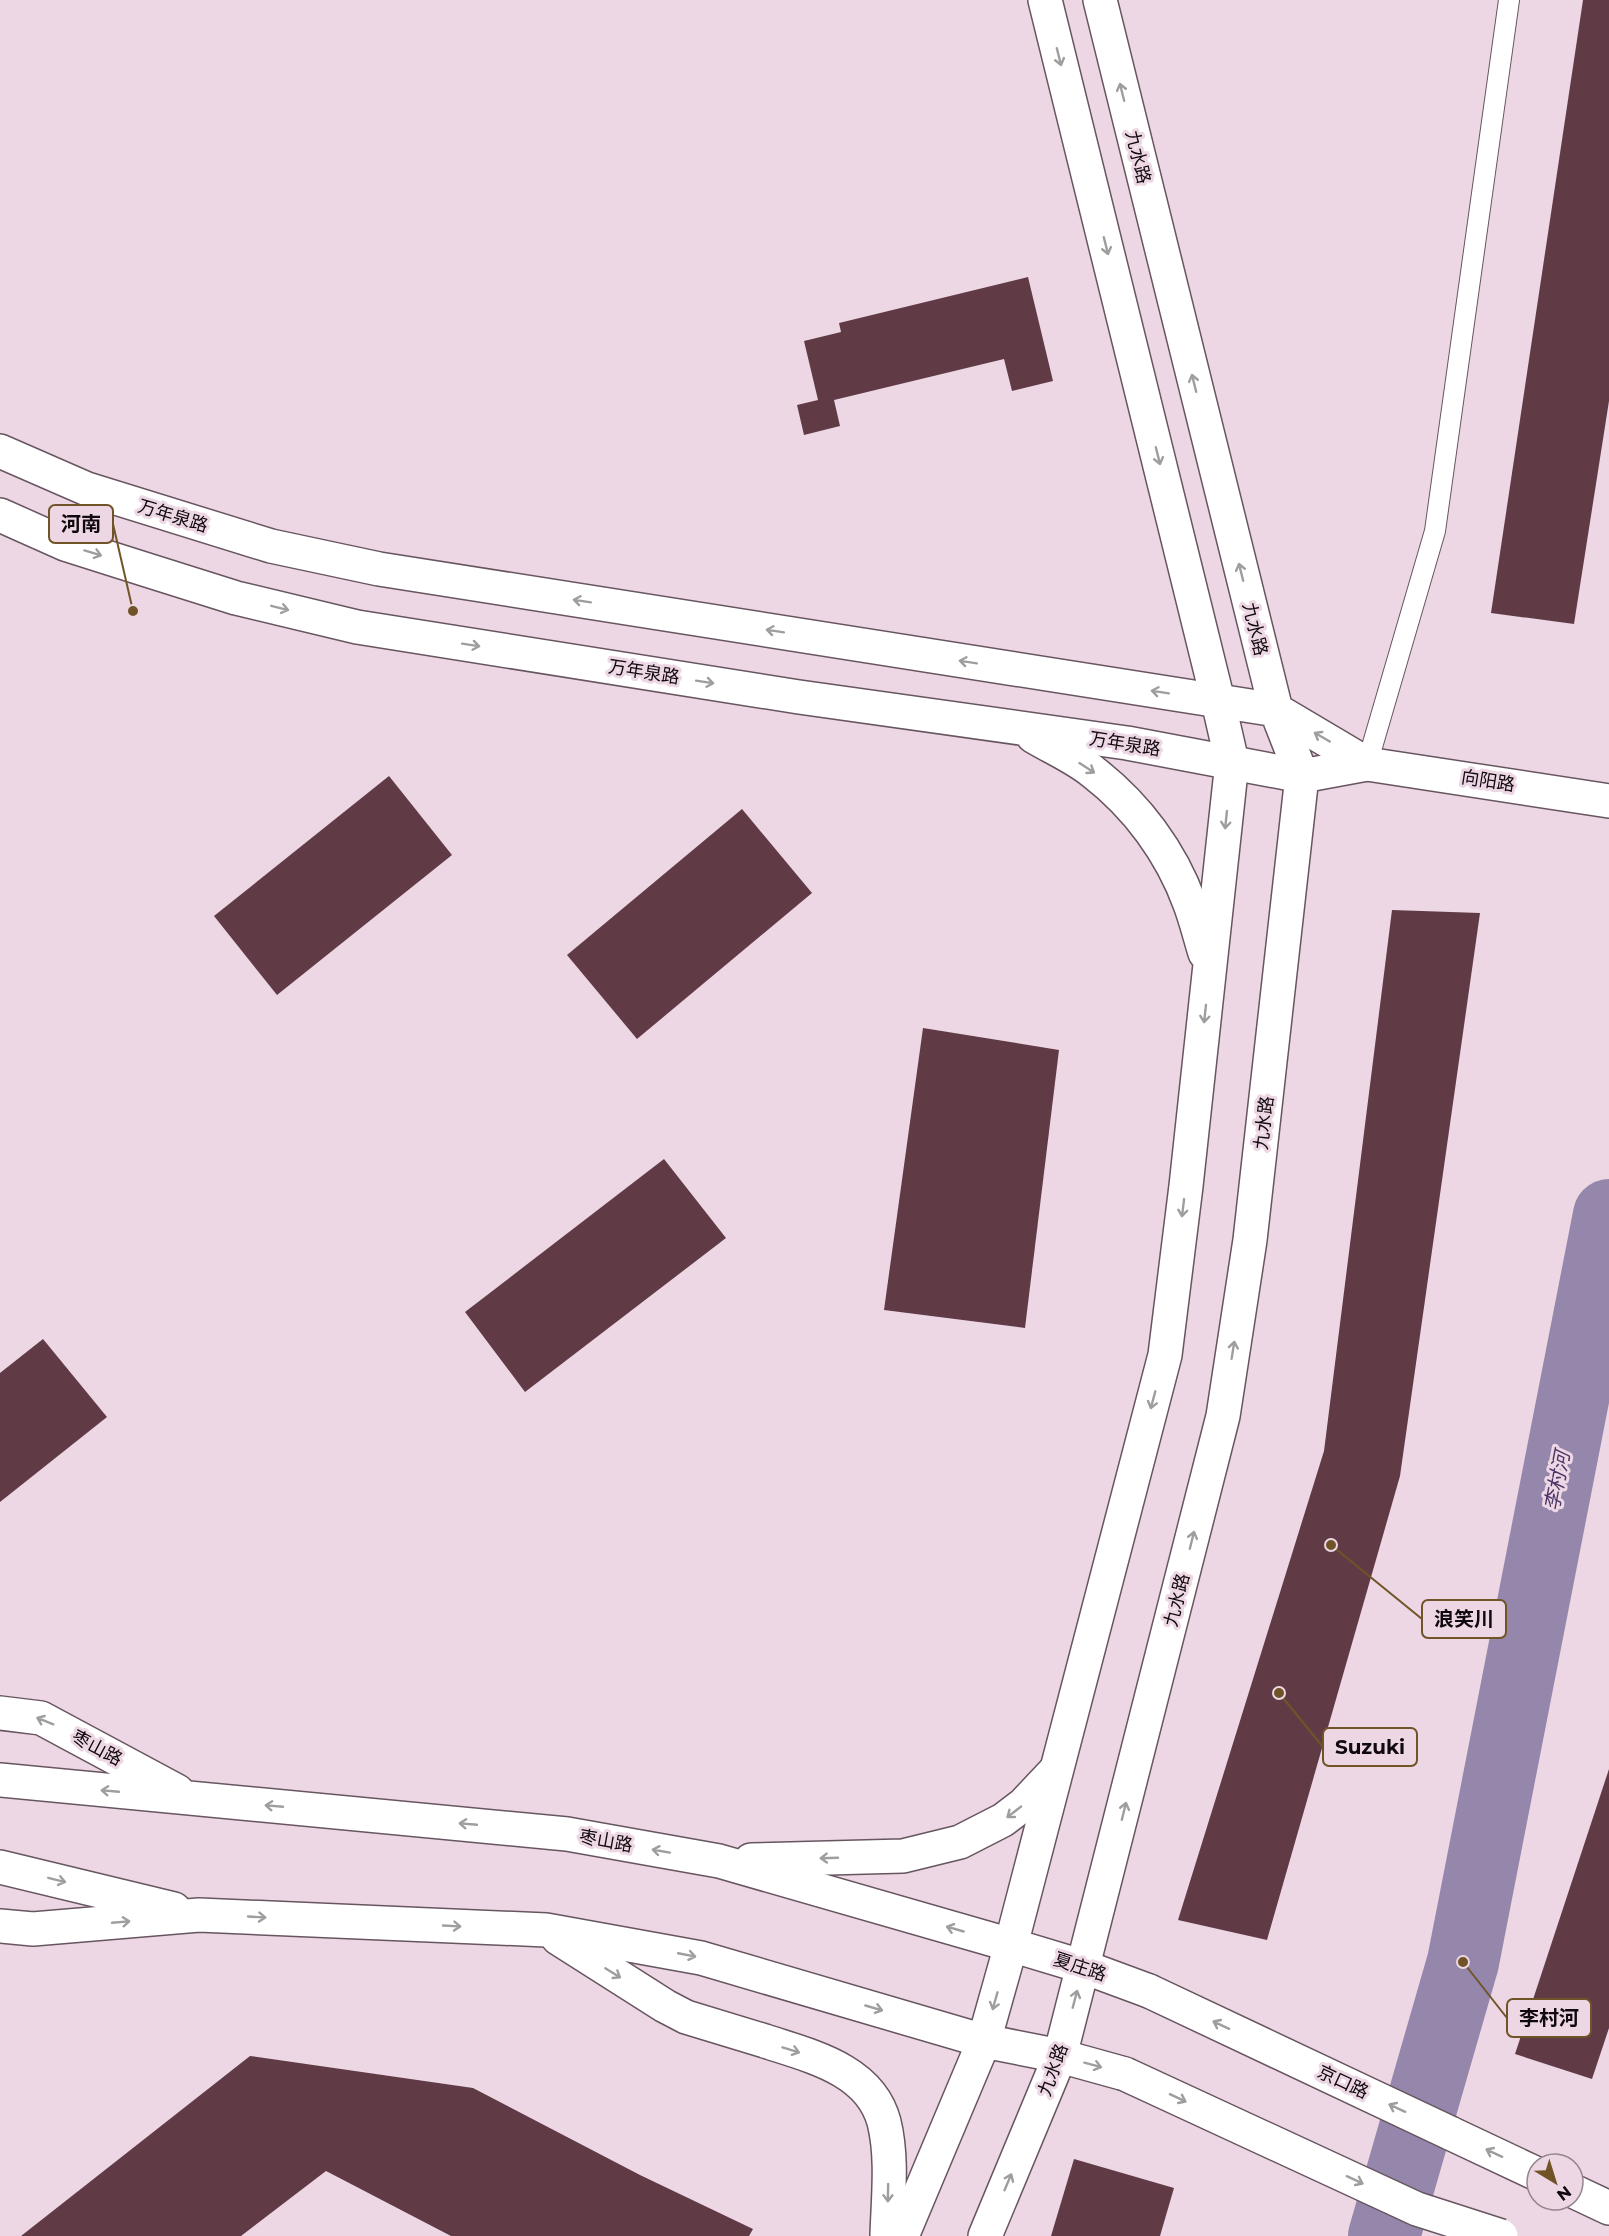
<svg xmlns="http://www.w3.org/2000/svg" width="1609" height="2236" font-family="Montserrat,'Noto Sans SC',sans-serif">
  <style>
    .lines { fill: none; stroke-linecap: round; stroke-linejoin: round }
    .river { stroke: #9587ab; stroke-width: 72 }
    .building { fill: #603b46 }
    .lane-casing { stroke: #675560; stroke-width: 22 }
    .secondary-casing { stroke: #675560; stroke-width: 36 }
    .primary-casing { stroke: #675560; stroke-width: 36 }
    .lane { stroke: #fff; stroke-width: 20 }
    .secondary { stroke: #fff; stroke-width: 33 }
    .primary { stroke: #fff; stroke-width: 33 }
    .secondary-bridge-casing { stroke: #675560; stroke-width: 36; stroke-linecap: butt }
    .secondary-bridge { stroke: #fff; stroke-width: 33 }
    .oneway { stroke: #9f9d9e }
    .labels { text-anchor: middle; stroke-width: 6; stroke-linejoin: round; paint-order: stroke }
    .street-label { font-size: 18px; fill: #10090d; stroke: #edd7e4 }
    .water-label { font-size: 20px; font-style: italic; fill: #4a3567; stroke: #edd7e4 }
    .leader { fill: none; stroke: #705427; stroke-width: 2 }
    .callout-dot { fill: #705427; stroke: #edd7e4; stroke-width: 2 }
    .callout { fill: #edd7e4; stroke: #705427; stroke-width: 2 }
    .callout-label { font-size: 20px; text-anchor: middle; font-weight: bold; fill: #10090d }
  </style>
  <rect width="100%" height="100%" fill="#edd7e4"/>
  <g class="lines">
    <polyline class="river" points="1384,2236 1463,1962 1609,1215"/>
  </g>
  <g class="building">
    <polygon points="1583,0 1609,0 1609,401 1574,624 1491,613"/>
    <polygon points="1028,277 1053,381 1012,391 1004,359 834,400 840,426 804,435 797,405 818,400 804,341 841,332 839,323"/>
    <polygon points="389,776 452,855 277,995 214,916"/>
    <polygon points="742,809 812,893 637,1039 567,955"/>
    <polygon points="1392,910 1480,913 1400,1476 1267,1940 1178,1920 1324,1451"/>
    <polygon points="923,1028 1059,1050 1025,1328 884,1310"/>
    <polygon points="664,1159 726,1238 525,1392 465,1312"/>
    <polygon points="43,1339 107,1417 0,1502 0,1373"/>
    <polygon points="1609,1769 1609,2028 1592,2079 1515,2054"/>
    <polygon points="250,2056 473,2088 640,2175 753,2229 749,2236 451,2236 326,2171 241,2236 21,2236"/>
    <polygon points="1074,2159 1174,2188 1160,2236 1051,2236"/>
  </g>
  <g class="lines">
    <defs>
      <polyline id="lane" points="1367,764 1435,531 1509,0"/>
      <g id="secondary">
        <polyline points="1045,0 1218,701"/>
        <polyline points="1100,0 1276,710 1367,764"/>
        <polyline points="1302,776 1367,764 1609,801"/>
        <polyline points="0,1713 41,1718 177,1791"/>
        <polyline points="0,1780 567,1834 719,1861 1011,1945 1084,1967 1149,1991"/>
        <polyline points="751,1860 903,1856 960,1842 1003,1820 1024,1804 1056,1770"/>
        <polyline points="0,1867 174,1909"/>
        <polyline points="0,1926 33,1929 199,1915 546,1930 701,1958 984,2041 1060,2056 1125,2074"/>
        <path d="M 558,1938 L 665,2006 L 686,2017 C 713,2025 739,2033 765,2041 C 810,2056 870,2069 884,2122 C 893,2158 888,2199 887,2236"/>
        <polyline points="1450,2133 1537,2174"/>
        <polyline points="1573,2191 1609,2208"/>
      </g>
      <g id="primary">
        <polyline points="0,451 87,489 271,546 379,569 1276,710 1302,776 1250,1240 1223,1416 1060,2056 985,2236"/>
        <polyline points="0,515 65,544 147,570 236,598 357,627 799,697 1127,743 1302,776"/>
        <path d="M 1033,736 C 1053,748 1076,758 1093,772 C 1137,806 1171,852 1190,904 C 1196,920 1200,937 1205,953"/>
        <polyline points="902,2236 984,2041 1011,1945 1165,1355 1186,1186 1232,762 1218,701"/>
      </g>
    </defs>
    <use href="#lane" class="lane-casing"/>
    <use href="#secondary" class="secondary-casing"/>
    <use href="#primary" class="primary-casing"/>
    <use href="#lane" class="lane"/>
    <use href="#secondary" class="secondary"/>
    <use href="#primary" class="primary"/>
    <defs>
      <g id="secondary-bridge">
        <polyline points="1149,1991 1450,2133"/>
        <polyline points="1125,2074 1417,2209 1501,2236"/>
      </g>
    </defs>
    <use href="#secondary-bridge" class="secondary-bridge-casing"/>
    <use href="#secondary-bridge" class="secondary-bridge"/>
  </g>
  <defs><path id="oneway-shaft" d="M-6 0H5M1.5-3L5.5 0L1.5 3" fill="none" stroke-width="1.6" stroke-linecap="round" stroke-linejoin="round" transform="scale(1.5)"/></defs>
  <g class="oneway">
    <use href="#oneway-shaft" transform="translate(1059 57) rotate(76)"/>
    <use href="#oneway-shaft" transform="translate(1122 92) rotate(-104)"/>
    <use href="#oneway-shaft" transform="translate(1106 246) rotate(76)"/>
    <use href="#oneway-shaft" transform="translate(1194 383) rotate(-104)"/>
    <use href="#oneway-shaft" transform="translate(1158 456) rotate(76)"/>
    <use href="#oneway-shaft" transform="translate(93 553) rotate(17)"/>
    <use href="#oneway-shaft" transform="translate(1241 572) rotate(-104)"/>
    <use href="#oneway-shaft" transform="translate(582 601) rotate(-171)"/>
    <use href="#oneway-shaft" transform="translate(280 608) rotate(14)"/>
    <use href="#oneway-shaft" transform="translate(775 631) rotate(-171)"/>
    <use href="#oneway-shaft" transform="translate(471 645) rotate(9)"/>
    <use href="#oneway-shaft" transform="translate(968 662) rotate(-171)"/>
    <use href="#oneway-shaft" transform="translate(705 682) rotate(9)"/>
    <use href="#oneway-shaft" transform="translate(1160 692) rotate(-171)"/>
    <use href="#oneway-shaft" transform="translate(1322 737) rotate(-150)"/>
    <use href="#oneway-shaft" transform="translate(1087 768) rotate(33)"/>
    <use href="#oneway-shaft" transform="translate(1226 820) rotate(96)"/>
    <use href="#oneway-shaft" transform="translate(1205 1014) rotate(96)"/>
    <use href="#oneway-shaft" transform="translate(1183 1208) rotate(97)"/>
    <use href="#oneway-shaft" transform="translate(1233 1350) rotate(-81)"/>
    <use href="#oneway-shaft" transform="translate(1153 1400) rotate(105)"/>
    <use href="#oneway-shaft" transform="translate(1192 1540) rotate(-76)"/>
    <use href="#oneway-shaft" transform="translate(45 1721) rotate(-158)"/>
    <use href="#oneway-shaft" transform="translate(110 1791) rotate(-175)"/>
    <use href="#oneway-shaft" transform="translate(274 1806) rotate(-175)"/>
    <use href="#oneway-shaft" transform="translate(1124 1811) rotate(-76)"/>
    <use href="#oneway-shaft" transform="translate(1014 1812) rotate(142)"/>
    <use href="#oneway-shaft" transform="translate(468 1824) rotate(-175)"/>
    <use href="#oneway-shaft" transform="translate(661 1851) rotate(-170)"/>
    <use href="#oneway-shaft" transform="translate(829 1858) rotate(178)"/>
    <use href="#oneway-shaft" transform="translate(57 1880) rotate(14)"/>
    <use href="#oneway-shaft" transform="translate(257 1917) rotate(3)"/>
    <use href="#oneway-shaft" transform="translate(121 1922) rotate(-5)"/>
    <use href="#oneway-shaft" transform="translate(452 1926) rotate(3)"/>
    <use href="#oneway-shaft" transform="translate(955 1929) rotate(-164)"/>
    <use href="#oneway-shaft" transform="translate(687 1955) rotate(11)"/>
    <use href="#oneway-shaft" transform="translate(613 1973) rotate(32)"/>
    <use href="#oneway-shaft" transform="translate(1075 1999) rotate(-75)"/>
    <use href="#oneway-shaft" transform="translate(995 2001) rotate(106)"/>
    <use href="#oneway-shaft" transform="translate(874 2008) rotate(16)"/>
    <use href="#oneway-shaft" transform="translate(1221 2025) rotate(-155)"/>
    <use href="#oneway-shaft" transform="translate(791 2050) rotate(17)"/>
    <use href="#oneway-shaft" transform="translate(1093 2065) rotate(15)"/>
    <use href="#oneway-shaft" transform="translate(1178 2098) rotate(25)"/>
    <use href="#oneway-shaft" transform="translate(1397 2108) rotate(-155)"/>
    <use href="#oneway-shaft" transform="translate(1494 2153) rotate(-155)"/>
    <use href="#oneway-shaft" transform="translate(1355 2180) rotate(25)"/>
    <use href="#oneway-shaft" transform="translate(1008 2182) rotate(-67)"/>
    <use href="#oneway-shaft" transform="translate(888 2193) rotate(91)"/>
  </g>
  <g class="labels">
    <g class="street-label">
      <text transform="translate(1138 157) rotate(76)" y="6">九水路</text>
      <text transform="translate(173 516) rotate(17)" y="6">万年泉路</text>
      <text transform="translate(1255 629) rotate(76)" y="6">九水路</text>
      <text transform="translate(644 672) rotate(9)" y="6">万年泉路</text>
      <text transform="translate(1125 744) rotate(9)" y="6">万年泉路</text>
      <text transform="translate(1488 781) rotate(9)" y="6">向阳路</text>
      <text transform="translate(1264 1123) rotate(-83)" y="6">九水路</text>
      <text transform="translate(1177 1600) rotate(-76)" y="6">九水路</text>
      <text transform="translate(97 1748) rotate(28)" y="6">枣山路</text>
      <text transform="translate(606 1841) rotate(10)" y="6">枣山路</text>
      <text transform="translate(1080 1967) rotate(18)" y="6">夏庄路</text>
      <text transform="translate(1053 2070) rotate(-70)" y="6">九水路</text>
      <text transform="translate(1343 2082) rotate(25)" y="6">京口路</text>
    </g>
    <g class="water-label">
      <text transform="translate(1557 1481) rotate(-79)" y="7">李村河</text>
    </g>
  </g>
  <path class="leader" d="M133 611L113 524M1331 1545L1422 1619M1279 1693L1323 1747M1463 1962L1507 2018"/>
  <g class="callout-dot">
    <circle cx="133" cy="611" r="6"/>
    <circle cx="1331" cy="1545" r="6"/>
    <circle cx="1279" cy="1693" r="6"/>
    <circle cx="1463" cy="1962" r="6"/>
  </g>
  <g class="callout">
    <rect x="49" y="505" width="64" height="38" rx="6"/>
    <rect x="1422" y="1600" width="84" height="38" rx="6"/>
    <rect x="1323" y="1728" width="94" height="38" rx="6"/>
    <rect x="1507" y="1999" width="84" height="38" rx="6"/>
  </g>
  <g class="callout-label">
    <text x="81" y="531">河南</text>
    <text x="1464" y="1626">浪笑川</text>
    <text x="1370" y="1754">Suzuki</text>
    <text x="1549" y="2025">李村河</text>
  </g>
  <g transform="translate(1555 2182) rotate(142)"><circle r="28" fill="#edd7e4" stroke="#95858e" stroke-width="1.5"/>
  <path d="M0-4.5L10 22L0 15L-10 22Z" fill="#705427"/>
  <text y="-9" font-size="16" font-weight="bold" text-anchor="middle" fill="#10090d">N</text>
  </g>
</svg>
